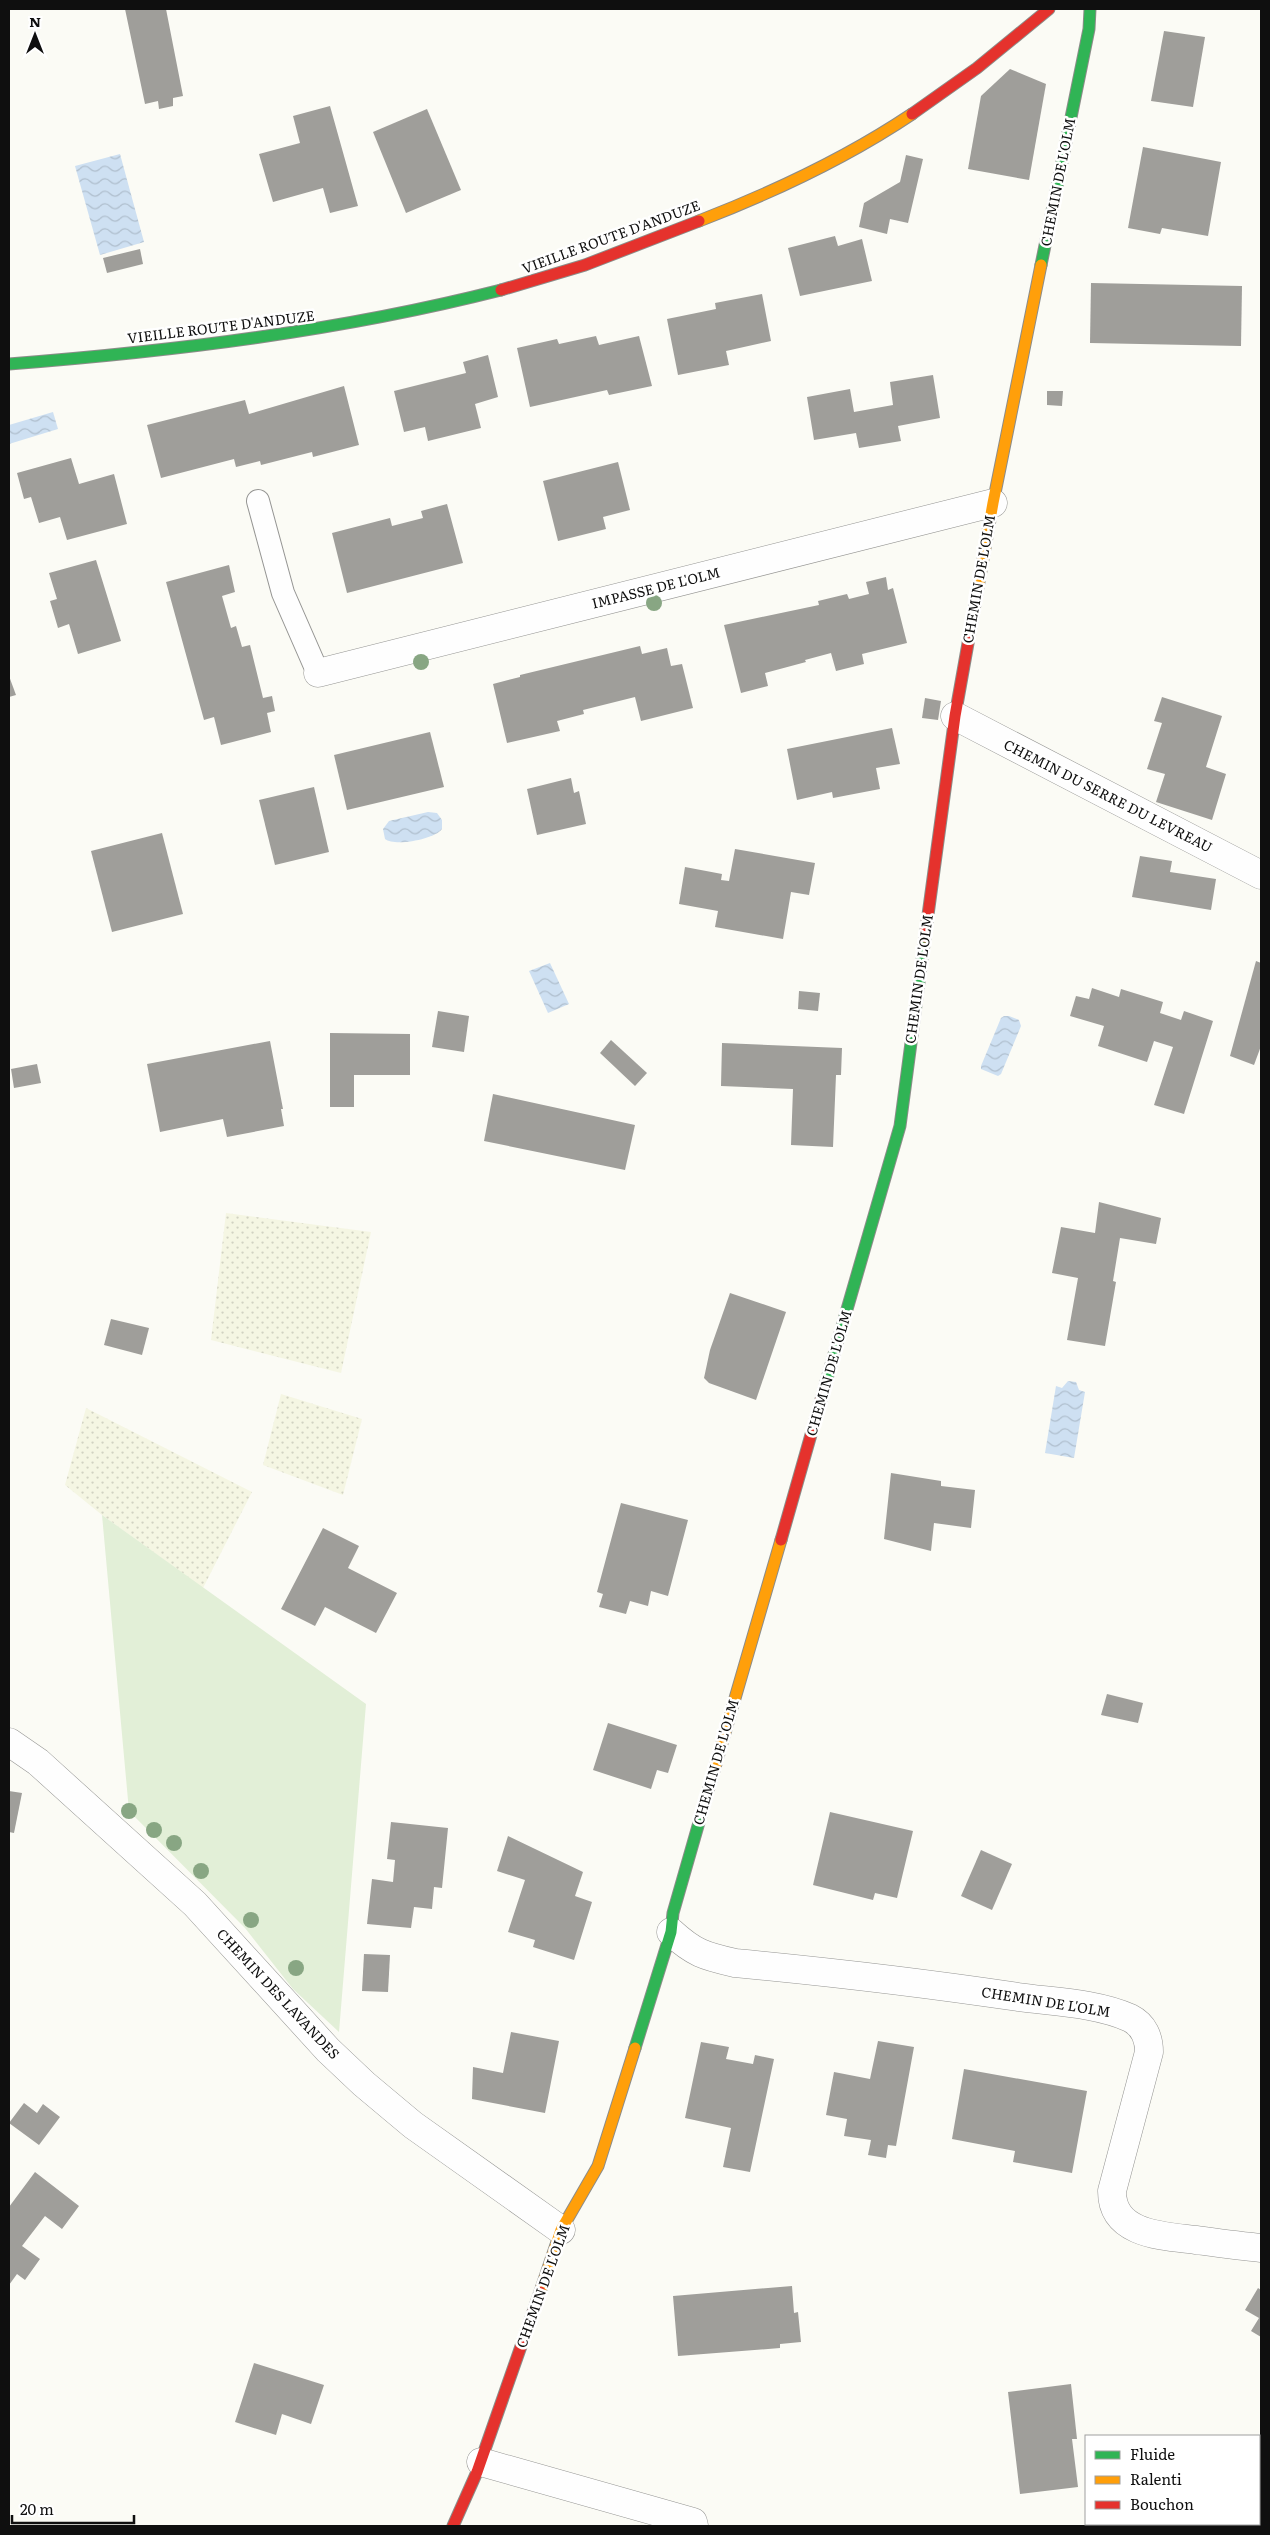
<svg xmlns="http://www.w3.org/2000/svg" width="1270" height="2535" font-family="Literata,serif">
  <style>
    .farmland { fill: url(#farmland-dots) }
    .grass { fill: #e2efd7 }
    .water { fill: url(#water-waves) }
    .building { fill: #9f9e9a }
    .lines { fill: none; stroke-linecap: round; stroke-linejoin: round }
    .lane-casing { stroke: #959593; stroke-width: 24 }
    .street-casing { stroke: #959593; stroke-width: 29 }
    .fast-casing { stroke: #8c8c89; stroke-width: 13 }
    .slow-casing { stroke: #8c8c89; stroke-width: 13 }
    .jam-casing { stroke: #8c8c89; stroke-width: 13 }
    .lane { stroke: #fefefe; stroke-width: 22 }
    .street { stroke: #fefefe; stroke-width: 28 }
    .fast { stroke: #30b455; stroke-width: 11 }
    .slow { stroke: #ff9f0a; stroke-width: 11 }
    .jam { stroke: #e5322d; stroke-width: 11 }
    .tree { fill: #88a683 }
    .labels { text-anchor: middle; stroke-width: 5; stroke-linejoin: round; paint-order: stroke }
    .street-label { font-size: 14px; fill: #0f0f0f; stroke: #fff }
  </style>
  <defs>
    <pattern id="farmland-dots" width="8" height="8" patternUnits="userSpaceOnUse" patternTransform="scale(1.25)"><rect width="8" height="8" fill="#f5f6e3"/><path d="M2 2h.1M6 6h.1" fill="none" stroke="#d1d2c2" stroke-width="1.8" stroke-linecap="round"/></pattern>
    <pattern id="water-waves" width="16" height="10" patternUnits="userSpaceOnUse" patternTransform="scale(1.25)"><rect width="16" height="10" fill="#cee0f2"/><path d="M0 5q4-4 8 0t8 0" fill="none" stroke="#b0bfce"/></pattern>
  </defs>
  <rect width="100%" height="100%" fill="#fbfbf5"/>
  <g class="farmland">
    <polygon points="226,1213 371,1232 341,1373 211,1340"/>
    <polygon points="281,1394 362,1419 343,1495 263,1465"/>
    <polygon points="86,1408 252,1492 203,1588 102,1515 65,1485"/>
  </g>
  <polygon class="grass" points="102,1515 366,1704 339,2032 293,1989 245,1928 129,1811"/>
  <g class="water">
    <polygon points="120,154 144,242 100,255 75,166"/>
    <polygon points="53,412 58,429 9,444 9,425"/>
    <path d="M 428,812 L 437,813 L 442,820 L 442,829 C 435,839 395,847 385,839 L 383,829 L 389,821 Z"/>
    <polygon points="550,963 569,1004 548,1013 529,971"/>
    <polygon points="1004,1016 1009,1016 1019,1020 1021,1026 1001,1074 998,1076 981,1069 981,1066 1001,1018"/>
    <polygon points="1068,1381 1076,1382 1079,1390 1085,1392 1074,1458 1045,1453 1056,1386 1062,1388"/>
  </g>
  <g class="building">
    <polygon points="125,9 166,9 183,96 173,98 173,106 159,109 158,101 145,104"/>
    <polygon points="1164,31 1205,37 1193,107 1151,101"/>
    <polygon points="1010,69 1046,84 1029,180 968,169 981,96"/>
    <polygon points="330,106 358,206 330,213 323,188 273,202 259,154 300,143 293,116"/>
    <polygon points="427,109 461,190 406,213 373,132"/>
    <polygon points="1143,147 1221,162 1208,236 1162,228 1160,234 1128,228"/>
    <polygon points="906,155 923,159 908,223 890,219 887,234 859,227 864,203 900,182"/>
    <polygon points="835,236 838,246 862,239 872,281 800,296 788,248"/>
    <polygon points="140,249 143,264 107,273 103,258"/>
    <polygon points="1091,283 1242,286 1241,346 1090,343"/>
    <polygon points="762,294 771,341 726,351 729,365 678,375 667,319 716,309 715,303"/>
    <polygon points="596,336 599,345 639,336 652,386 609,395 607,390 530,407 517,348 557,339 559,344"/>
    <polygon points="488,355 498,397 475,404 481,428 428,441 425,427 404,432 394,391 466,373 463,362"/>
    <polygon points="933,375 940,418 898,426 901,441 859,448 856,433 814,440 807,397 850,389 854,412 893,405 890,382"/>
    <polygon points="344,386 359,445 313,457 312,452 261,465 260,461 236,467 234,459 161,478 147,425 245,400 249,414"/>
    <polygon points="1047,391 1063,391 1062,406 1047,405"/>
    <polygon points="71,458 79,484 114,474 127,524 67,540 60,517 39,523 31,497 24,499 17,473"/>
    <polygon points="618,462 630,510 603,517 606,529 558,541 543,481"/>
    <polygon points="447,504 463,563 347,593 332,533 390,518 392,526 423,518 421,511"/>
    <polygon points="96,560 121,641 78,654 69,624 58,628 50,601 57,599 49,573"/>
    <polygon points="229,565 235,592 222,596 231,628 236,626 242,647 250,645 263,698 272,696 275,711 267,713 271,732 221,745 214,717 204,720 166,582"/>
    <polygon points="886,577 888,590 893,588 907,643 862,654 864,664 836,671 831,653 805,660 806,662 765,673 768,686 741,693 724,625 819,605 818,601 847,594 849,599 869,594 866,582"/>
    <polygon points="640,646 642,654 667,648 671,666 682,664 693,708 641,721 635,697 583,710 584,714 557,721 560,731 507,743 493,684 520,677 520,675"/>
    <polygon points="9,676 16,695 9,697"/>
    <polygon points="1162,697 1222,716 1206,767 1226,774 1212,820 1156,802 1165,774 1147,769 1162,723 1154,721"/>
    <polygon points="925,698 941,701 938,720 922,718"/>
    <polygon points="892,728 900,764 876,768 880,789 833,798 832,792 797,800 787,749"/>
    <polygon points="430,732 444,787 347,810 334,755"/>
    <polygon points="571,778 574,793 579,791 586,824 537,835 527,789"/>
    <polygon points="314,787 329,852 275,865 259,800"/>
    <polygon points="162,833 183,914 112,932 91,851"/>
    <polygon points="735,849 815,863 809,895 791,892 783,939 715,927 718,911 679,904 685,867 722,874 721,880 729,881"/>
    <polygon points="1140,856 1172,861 1170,872 1216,879 1211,910 1132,897"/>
    <polygon points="1256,961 1261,963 1261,1046 1254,1065 1230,1056"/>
    <polygon points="1092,988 1119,997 1121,989 1163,1002 1160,1013 1181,1020 1184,1011 1213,1021 1184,1114 1154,1105 1173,1047 1154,1041 1147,1062 1098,1046 1104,1026 1070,1016 1076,996 1089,999"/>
    <polygon points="799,991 820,993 818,1011 798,1009"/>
    <polygon points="438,1011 469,1016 464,1052 432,1047"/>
    <polygon points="330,1033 410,1034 410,1075 354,1075 354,1107 330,1107"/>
    <polygon points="611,1040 647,1073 635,1086 600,1053"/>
    <polygon points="270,1041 283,1109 281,1109 284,1126 227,1137 223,1119 160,1132 147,1064"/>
    <polygon points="722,1043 842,1048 841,1075 836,1075 833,1147 791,1145 793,1089 721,1086"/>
    <polygon points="37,1064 41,1083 14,1088 11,1069"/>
    <polygon points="493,1094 635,1125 625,1170 484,1141"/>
    <polygon points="1099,1202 1161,1218 1156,1244 1120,1238 1113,1281 1116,1282 1105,1346 1067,1340 1078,1278 1052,1273 1061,1227 1095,1233"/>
    <polygon points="730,1293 786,1312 756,1400 709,1383 704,1378 710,1350"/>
    <polygon points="111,1319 149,1328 142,1355 104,1345"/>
    <polygon points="891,1473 941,1481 941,1486 975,1490 971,1528 934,1523 931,1551 884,1539"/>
    <polygon points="621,1503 688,1520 668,1596 651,1591 648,1606 630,1601 626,1614 599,1607 603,1594 597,1592"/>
    <polygon points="323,1528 359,1546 348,1568 397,1593 376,1633 325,1607 315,1626 281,1609"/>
    <polygon points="1107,1694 1143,1703 1138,1723 1101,1715"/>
    <polygon points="608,1723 677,1745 668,1773 657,1770 651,1789 593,1770"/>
    <polygon points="9,1791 22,1793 14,1833 9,1832"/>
    <polygon points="830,1812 913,1831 897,1898 875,1893 873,1900 813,1885"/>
    <polygon points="391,1822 448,1828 442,1888 434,1887 432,1909 414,1907 411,1928 367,1924 372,1879 393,1882 395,1860 387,1859"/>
    <polygon points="508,1836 583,1872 575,1896 592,1902 574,1960 533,1947 535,1940 508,1932 525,1880 497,1871"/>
    <polygon points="981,1850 1012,1864 992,1910 961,1896"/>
    <polygon points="364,1954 390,1955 388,1992 362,1991"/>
    <polygon points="511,2032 559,2041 545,2113 472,2099 473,2067 503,2073"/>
    <polygon points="878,2041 914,2047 896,2146 888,2145 886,2158 868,2155 871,2140 844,2136 847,2119 826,2115 834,2072 870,2079"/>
    <polygon points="701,2042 729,2047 726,2059 753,2064 755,2055 774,2059 750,2172 723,2167 731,2128 685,2118"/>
    <polygon points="964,2069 1087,2091 1072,2173 1013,2162 1015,2151 952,2139"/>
    <polygon points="24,2103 37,2113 43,2104 60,2117 39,2145 9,2123"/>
    <polygon points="35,2172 79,2206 62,2229 45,2216 22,2246 40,2259 25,2280 17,2274 9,2285 9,2207"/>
    <polygon points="792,2286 794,2313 798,2312 801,2342 780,2344 780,2348 678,2356 673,2296"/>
    <polygon points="1258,2288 1261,2290 1261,2337 1251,2331 1259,2318 1245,2310"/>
    <polygon points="254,2363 324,2385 311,2424 282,2414 276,2435 235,2422"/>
    <polygon points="1071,2384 1077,2439 1072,2439 1078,2487 1020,2494 1008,2392"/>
  </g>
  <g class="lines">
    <defs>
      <polyline id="lane" points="258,501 283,593 318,673"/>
      <g id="street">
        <polyline points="318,673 993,503"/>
        <polyline points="955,716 1261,875"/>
        <polyline points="9,1742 38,1762 195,1904 328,2050 364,2084 413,2125 561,2230"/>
        <path d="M 671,1932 C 694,1953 704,1956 735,1963 C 830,1972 924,1983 1018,1997 C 1054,2002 1097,2003 1130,2018 C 1144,2025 1149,2038 1149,2052 L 1112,2191 C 1112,2235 1163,2236 1196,2240 C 1218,2243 1239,2246 1261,2248"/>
        <polyline points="481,2462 693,2522 694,2526"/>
      </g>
      <g id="fast">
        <polyline points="1041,265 1089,29 1090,9"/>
        <path d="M 9,364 C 175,351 340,331 501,290"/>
        <polyline points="826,1382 900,1126 925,937"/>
        <polyline points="635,2048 671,1932 673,1913 704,1805"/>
      </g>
      <g id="slow">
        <path d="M 699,221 C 774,192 845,159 912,114"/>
        <polyline points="972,621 993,503 1041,265"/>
        <polyline points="704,1805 781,1540"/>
        <polyline points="540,2292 561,2230 598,2166 635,2048"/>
      </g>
      <g id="jam">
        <polyline points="912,114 977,68 1049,9"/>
        <polyline points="501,290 585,265 699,221"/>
        <polyline points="925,937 955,716 972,621"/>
        <polyline points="781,1540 826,1382"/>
        <polyline points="453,2526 477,2472 540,2292"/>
      </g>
    </defs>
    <use href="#lane" class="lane-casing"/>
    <use href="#street" class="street-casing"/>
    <use href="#fast" class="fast-casing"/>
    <use href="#slow" class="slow-casing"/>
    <use href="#jam" class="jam-casing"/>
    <use href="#lane" class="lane"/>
    <use href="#street" class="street"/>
    <use href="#fast" class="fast"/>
    <use href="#slow" class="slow"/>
    <use href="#jam" class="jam"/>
  </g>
  <g class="tree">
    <circle cx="654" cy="603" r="8"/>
    <circle cx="421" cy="662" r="8"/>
    <circle cx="129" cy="1811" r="8"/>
    <circle cx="154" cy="1830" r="8"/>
    <circle cx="174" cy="1843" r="8"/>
    <circle cx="201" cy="1871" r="8"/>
    <circle cx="251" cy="1920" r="8"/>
    <circle cx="296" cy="1968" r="8"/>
  </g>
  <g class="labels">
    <g class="street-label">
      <text transform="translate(1058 182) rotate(-79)" y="5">CHEMIN DE L'OLM</text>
      <text transform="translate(611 237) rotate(-20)" y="5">VIEILLE ROUTE D'ANDUZE</text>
      <text transform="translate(221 327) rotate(-7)" y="5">VIEILLE ROUTE D'ANDUZE</text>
      <text transform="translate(979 579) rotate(-80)" y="5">CHEMIN DE L'OLM</text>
      <text transform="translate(656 588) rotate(-14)" y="5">IMPASSE DE L'OLM</text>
      <text transform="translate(1108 796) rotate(27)" y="5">CHEMIN DU SERRE DU LEVREAU</text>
      <text transform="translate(919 979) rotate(-82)" y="5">CHEMIN DE L'OLM</text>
      <text transform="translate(829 1373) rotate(-74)" y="5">CHEMIN DE L'OLM</text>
      <text transform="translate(716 1762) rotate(-74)" y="5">CHEMIN DE L'OLM</text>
      <text transform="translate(278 1994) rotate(47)" y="5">CHEMIN DES LAVANDES</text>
      <text transform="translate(1046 2002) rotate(9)" y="5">CHEMIN DE L'OLM</text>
      <text transform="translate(543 2286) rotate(-70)" y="5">CHEMIN DE L'OLM</text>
    </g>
  </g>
  <rect width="1270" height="2535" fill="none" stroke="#0f0f0f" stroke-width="20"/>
  <rect x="1085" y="2435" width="175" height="90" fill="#ffffff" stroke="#9f9f9f"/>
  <rect x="1095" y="2451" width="25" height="8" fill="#30b455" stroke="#9f9f9f"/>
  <text x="1130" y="2460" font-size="15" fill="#0f0f0f">Fluide</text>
  <rect x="1095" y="2476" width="25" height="8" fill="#ff9f0a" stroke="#9f9f9f"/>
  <text x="1130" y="2485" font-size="15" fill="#0f0f0f">Ralenti</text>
  <rect x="1095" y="2501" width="25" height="8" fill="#e5322d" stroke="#9f9f9f"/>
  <text x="1130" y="2510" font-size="15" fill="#0f0f0f">Bouchon</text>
  <g transform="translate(35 35)" stroke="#ffffff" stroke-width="4" paint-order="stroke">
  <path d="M0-4L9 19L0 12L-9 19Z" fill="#0f0f0f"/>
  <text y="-8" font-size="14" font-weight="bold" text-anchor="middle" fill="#0f0f0f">N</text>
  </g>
  <path d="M12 2515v8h122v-8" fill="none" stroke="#0f0f0f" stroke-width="2.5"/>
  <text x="20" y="2515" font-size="15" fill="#0f0f0f" stroke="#ffffff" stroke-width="4" paint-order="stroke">20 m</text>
</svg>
